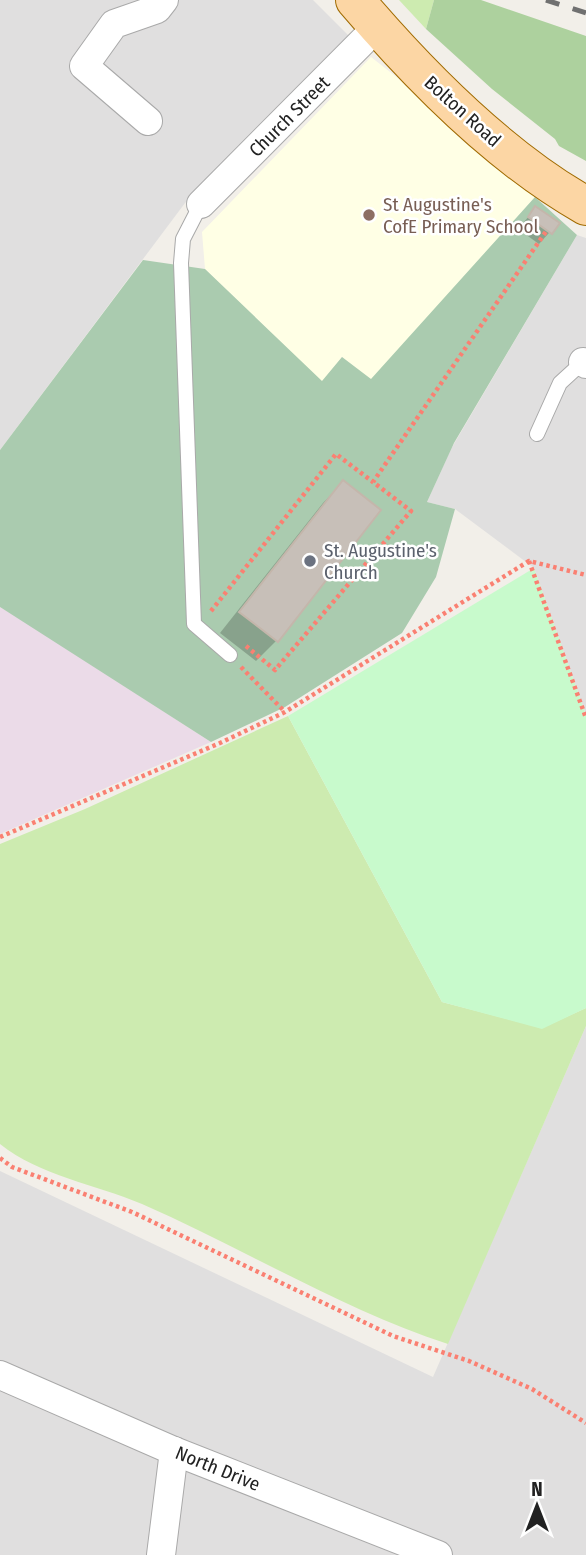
<svg xmlns="http://www.w3.org/2000/svg" width="586" height="1555" font-family="'Fira Sans Condensed',sans-serif">
  <style>
    .residential { fill: #e0dfdf }
    .industrial { fill: #ebdbe8 }
    .education { fill: #ffffe5 }
    .grass { fill: #cdebb0 }
    .forest { fill: #add19e }
    .cemetery { fill: #aacbaf }
    .park { fill: #c8facc }
    .shadow { fill: #0003 }
    .building { fill: #c7bfb8; stroke: #c4b6ab; stroke-width: 2 }
    .lines { fill: none; stroke-linecap: round; stroke-linejoin: round }
    .service-casing { stroke: #a9a9a9; stroke-width: 16 }
    .minor-casing { stroke: #a9a9a9; stroke-width: 30 }
    .primary-casing { stroke: #a06b00; stroke-width: 40 }
    .path { stroke: #fa8072; stroke-width: 4.5; stroke-dasharray: 3.5 3.5; stroke-linecap: butt }
    .service { stroke: #fff; stroke-width: 14 }
    .minor { stroke: #fff; stroke-width: 28 }
    .primary { stroke: #fcd6a4; stroke-width: 38 }
    .rail { stroke: #707070; stroke-width: 5; stroke-dasharray: 14 14; stroke-linecap: butt }
    .education-dot { fill: #8d6e63; stroke: #fff; stroke-width: 2.5 }
    .worship-dot { fill: #6b7280; stroke: #fff; stroke-width: 2.5 }
    .labels { text-anchor: middle; stroke-width: 5; stroke-linejoin: round; paint-order: stroke }
    .street-label { font-size: 19px; fill: #222; stroke: #fff }
    .education-label { font-size: 19px; fill: #785e54; stroke: #fff; text-anchor: start }
    .worship-label { font-size: 19px; fill: #5b616d; stroke: #fff; text-anchor: start }
  </style>
  <rect width="100%" height="100%" fill="#f2efe9"/>
  <g class="residential">
    <polygon points="0,0 313,0 349,36 185,203 0,450"/>
    <polygon points="577,235 586,238 586,715 534,568 455,509 427,502 451,449"/>
    <polygon points="586,1026 586,1555 0,1555 0,1171 433,1377"/>
  </g>
  <polygon class="industrial" points="0,607 20,619 211,742 0,834"/>
  <polygon class="education" points="371,57 399,79 464,142 535,197 371,380 342,357 322,382 205,269 202,232"/>
  <g class="grass">
    <polygon points="399,0 434,0 426,29"/>
    <path d="M 288,716 L 442,1002 L 542,1028 L 586,1008 L 586,1026 L 448,1344 C 341,1309 245,1249 142,1204 C 95,1184 40,1176 0,1144 L 0,844 L 85,809 Z"/>
  </g>
  <polygon class="forest" points="434,0 481,0 586,36 586,161 559,146 555,139 492,89 426,29"/>
  <polygon class="cemetery" points="535,197 577,235 454,443 427,502 455,509 436,577 402,633 285,707 211,742 0,607 0,450 143,260 205,269 322,381 342,357 371,379"/>
  <polygon class="park" points="534,568 586,715 586,1008 542,1029 442,1002 288,716"/>
  <g class="shadow">
    <polygon points="536,208 557,224 539,244 518,229"/>
    <polygon points="343,482 379,510 276,641 256,661 220,633 323,503"/>
  </g>
  <g class="building">
    <polygon points="535,206 560,223 552,234 528,217"/>
    <polygon points="343,480 381,510 278,642 239,612"/>
  </g>
  <g class="lines">
    <defs>
      <g id="service">
        <polyline points="201,204 183,239 181,263 194,624 230,655"/>
        <polyline points="537,434 560,383 583,362"/>
      </g>
      <g id="minor">
        <polyline points="148,121 84,66 114,24 157,9 164,0"/>
        <polyline points="201,204 377,27"/>
        <polyline points="583,362 586,364"/>
        <polyline points="0,1375 174,1451 438,1555"/>
        <polyline points="161,1555 174,1451"/>
      </g>
      <path id="primary" d="M 355,0 C 418,74 501,158 586,206"/>
    </defs>
    <use href="#service" class="service-casing"/>
    <use href="#minor" class="minor-casing"/>
    <use href="#primary" class="primary-casing"/>
    <g class="path">
      <polyline points="529,561 586,718"/>
      <polyline points="211,611 336,454 373,482"/>
      <polyline points="246,646 275,670 411,511 373,482 547,230"/>
      <polyline points="241,667 285,712"/>
      <polyline points="0,837 220,743 285,712 529,561 586,575"/>
      <polyline points="0,1158 12,1167 132,1212 393,1336 469,1361 532,1389 586,1423"/>
    </g>
    <use href="#service" class="service"/>
    <use href="#minor" class="minor"/>
    <use href="#primary" class="primary"/>
    <polyline class="rail" points="546,0 586,13"/>
  </g>
  <circle class="education-dot" cx="369" cy="215" r="7"/>
  <circle class="worship-dot" cx="310" cy="561" r="7"/>
  <g class="labels">
    <g class="street-label">
      <text transform="translate(463 111) rotate(42)" y="7">Bolton Road</text>
      <text transform="translate(289 116) rotate(-45)" y="7">Church Street</text>
      <text transform="translate(218 1468) rotate(22)" y="7">North Drive</text>
    </g>
    <g class="education-label">
      <text x="383" y="211">St Augustine's<tspan x="383" dy="22">CofE Primary School</tspan></text>
    </g>
    <g class="worship-label">
      <text x="324" y="557">St. Augustine's<tspan x="324" dy="22">Church</tspan></text>
    </g>
  </g>
  <g transform="translate(537 1506)" stroke="#ffffff" stroke-width="5" paint-order="stroke">
  <path d="M0-5L12 26L0 18L-12 26Z" fill="#222222"/>
  <text y="-10" font-size="19" font-weight="bold" text-anchor="middle" fill="#222222">N</text>
  </g>
</svg>
